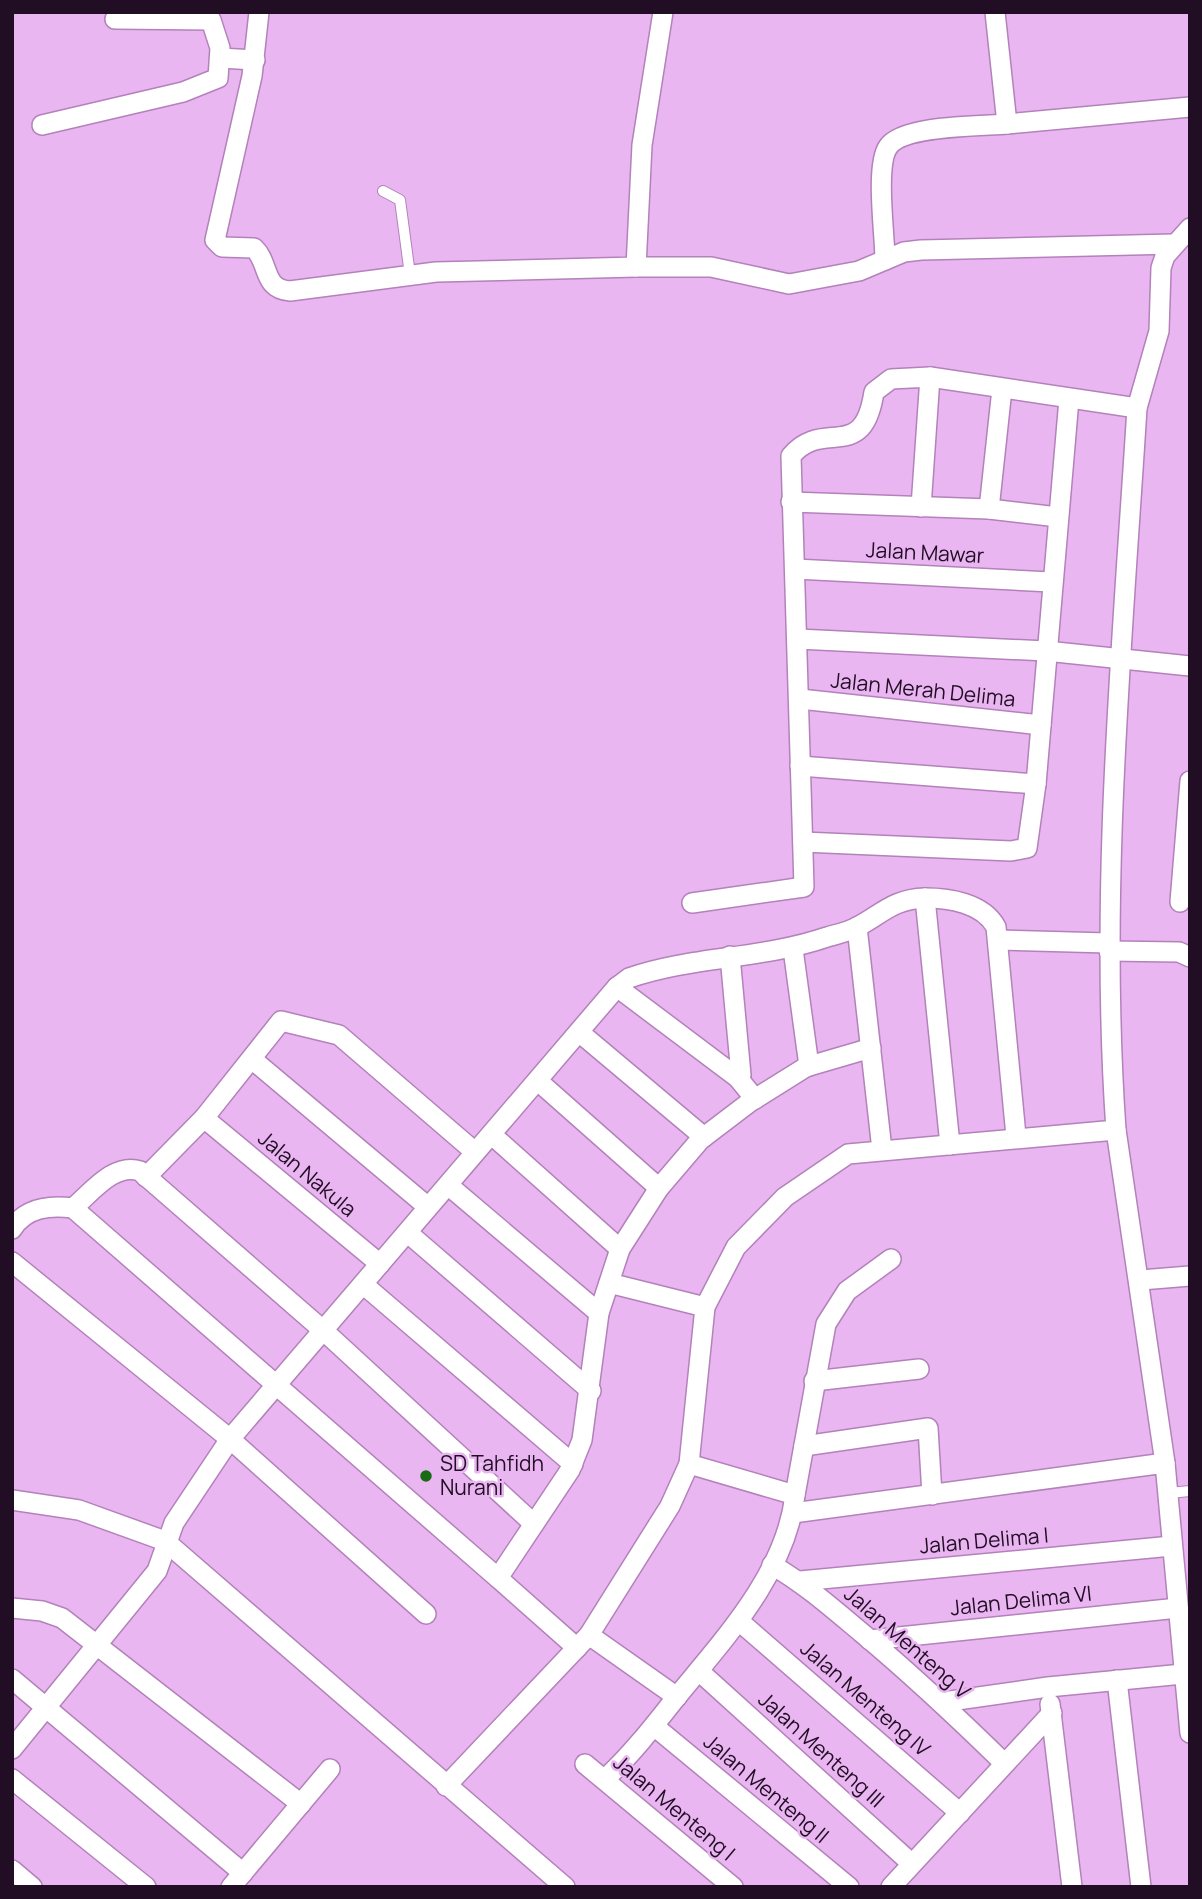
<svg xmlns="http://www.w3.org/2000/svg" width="1202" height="1899" font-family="Manrope,sans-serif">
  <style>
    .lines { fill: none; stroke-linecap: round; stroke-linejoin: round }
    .service-casing { stroke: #b382ba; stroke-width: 12 }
    .minor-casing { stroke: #b382ba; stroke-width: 22 }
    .service { stroke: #fff; stroke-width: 10 }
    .minor { stroke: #fff; stroke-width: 19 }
    .poi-dot { fill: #176b12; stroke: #eab6f1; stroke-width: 2.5 }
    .labels { text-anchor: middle; stroke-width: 5; stroke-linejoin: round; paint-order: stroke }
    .street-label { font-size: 21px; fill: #210e24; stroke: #eab6f1 }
    .poi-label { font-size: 21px; fill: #210e24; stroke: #eab6f1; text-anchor: start }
  </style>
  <rect width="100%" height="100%" fill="#eab6f1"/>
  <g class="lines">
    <defs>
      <g id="service">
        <polyline points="383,191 400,200 410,275"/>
        <polyline points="1169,1493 1190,1491"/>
      </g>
      <g id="minor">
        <path d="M 259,12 L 252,76 L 215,240 L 222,247 L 254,248 C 270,263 262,289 290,291 L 436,272 L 636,267 L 642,145 L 663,12"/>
        <polyline points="995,12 1007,124 1190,107"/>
        <polyline points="220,58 255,60"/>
        <polyline points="42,125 183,92 218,78 220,48 211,20 115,19"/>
        <path d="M 885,260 C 885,235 875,166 888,147 C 902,125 981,126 1007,124"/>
        <polyline points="636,267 711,267 789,284 859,271 904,252 921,250 1174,244"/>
        <polyline points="930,377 1137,408"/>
        <polyline points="791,502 989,509 1058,517"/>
        <polyline points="989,509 1002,389"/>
        <polyline points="795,569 1051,582"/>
        <polyline points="798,639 1046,651 1190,666"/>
        <polyline points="800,699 1041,725"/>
        <polyline points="800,766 1036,784"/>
        <polyline points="803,842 1011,851 1027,848 1036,784 1069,399"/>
        <polyline points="925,898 950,1145"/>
        <polyline points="1180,902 1190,781"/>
        <path d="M 692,903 L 804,887 L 791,456 C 823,417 863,465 874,392 L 891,379 L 930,377 L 921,507"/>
        <polyline points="857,927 882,1150"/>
        <polyline points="998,940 1108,943"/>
        <polyline points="793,949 809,1066"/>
        <polyline points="1109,951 1179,952 1190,957"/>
        <polyline points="730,956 741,1075 738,1078"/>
        <polyline points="617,987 738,1078 755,1099"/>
        <polyline points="579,1032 704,1137"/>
        <polyline points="253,1060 428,1207"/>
        <polyline points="538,1081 659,1188"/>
        <polyline points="204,1118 380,1264"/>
        <polyline points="1116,1130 1165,1463"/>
        <polyline points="492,1135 620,1249"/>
        <polyline points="146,1177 204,1118 281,1021 339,1035 475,1152"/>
        <polyline points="448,1185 599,1313"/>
        <path d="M 73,1208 C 91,1193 114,1162 140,1171 L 325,1332 L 534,1524"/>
        <path d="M 12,1229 C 26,1207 50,1205 73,1208 L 498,1578"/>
        <polyline points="408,1233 591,1391"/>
        <polyline points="12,1262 230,1439 426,1614"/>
        <polyline points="1141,1280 1190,1276"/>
        <polyline points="609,1283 705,1307"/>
        <polyline points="364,1285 573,1464"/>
        <polyline points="814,1381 919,1369"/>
        <polyline points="804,1446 928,1428 932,1495"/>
        <polyline points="795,1495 826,1324 847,1291 891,1259"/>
        <polyline points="12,1500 79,1510 165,1541 565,1887"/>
        <polyline points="793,1513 1165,1463 1190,1733"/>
        <path d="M 772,1565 C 805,1584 832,1608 862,1633 C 911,1674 958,1718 1004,1763"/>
        <polyline points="800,1581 1172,1546"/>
        <polyline points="12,1608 42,1611 62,1618 301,1804"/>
        <polyline points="739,1621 960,1813"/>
        <polyline points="589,1635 677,1697"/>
        <polyline points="870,1640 1178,1608"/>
        <polyline points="577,1648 498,1578 570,1470 582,1440 599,1313 620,1249 659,1188 700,1140 750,1102 806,1067 871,1048"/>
        <polyline points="700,1672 911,1863"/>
        <polyline points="12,1679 243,1873"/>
        <polyline points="1117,1680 1141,1887"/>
        <polyline points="943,1702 1048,1687 1183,1674"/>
        <polyline points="1050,1704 1072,1887"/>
        <polyline points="654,1726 849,1887"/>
        <path d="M 12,1749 L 157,1571 L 174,1523 L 230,1439 L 617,987 L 629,978 C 693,956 763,959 827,937 C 837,934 848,932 857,927 C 882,914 893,899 925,898 C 949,898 983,903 996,927 L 1016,1136"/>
        <polyline points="585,1764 733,1887"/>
        <polyline points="12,1779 146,1887"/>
        <path d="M 605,1779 C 631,1755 653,1727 675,1699 C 723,1640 786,1574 795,1495 L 689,1464"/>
        <path d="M 446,1786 L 589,1635 L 670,1506 L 689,1464 L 705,1307 L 736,1247 L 785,1197 L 848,1154 L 1116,1130 C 1099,889 1122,648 1137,408 L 1159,331 L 1161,268 L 1165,256 L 1190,228"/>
        <polyline points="12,1870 32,1887"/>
        <polyline points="231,1887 330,1769"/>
        <polyline points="891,1887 1052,1713"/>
      </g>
    </defs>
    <use href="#service" class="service-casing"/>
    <use href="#minor" class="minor-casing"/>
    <use href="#service" class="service"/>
    <use href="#minor" class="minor"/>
  </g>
  <circle class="poi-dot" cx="426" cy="1476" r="7"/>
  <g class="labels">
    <g class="street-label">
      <text transform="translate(925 553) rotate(3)" y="7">Jalan Mawar</text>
      <text transform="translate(923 690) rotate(6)" y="7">Jalan Merah Delima</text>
      <text transform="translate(307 1174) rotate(40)" y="7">Jalan Nakula</text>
      <text transform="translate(984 1541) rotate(-5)" y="7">Jalan Delima I</text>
      <text transform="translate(1021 1601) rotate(-6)" y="7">Jalan Delima VI</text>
      <text transform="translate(907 1643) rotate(41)" y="7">Jalan Menteng V</text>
      <text transform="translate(865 1699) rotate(41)" y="7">Jalan Menteng IV</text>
      <text transform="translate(821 1750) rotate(42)" y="7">Jalan Menteng III</text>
      <text transform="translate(766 1789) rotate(40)" y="7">Jalan Menteng II</text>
      <text transform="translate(674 1808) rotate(40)" y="7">Jalan Menteng I</text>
    </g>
    <g class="poi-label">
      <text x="440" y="1471">SD Tahfidh<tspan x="440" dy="24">Nurani</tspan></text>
    </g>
  </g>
  <rect width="1202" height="1899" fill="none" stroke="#210e24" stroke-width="28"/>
</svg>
